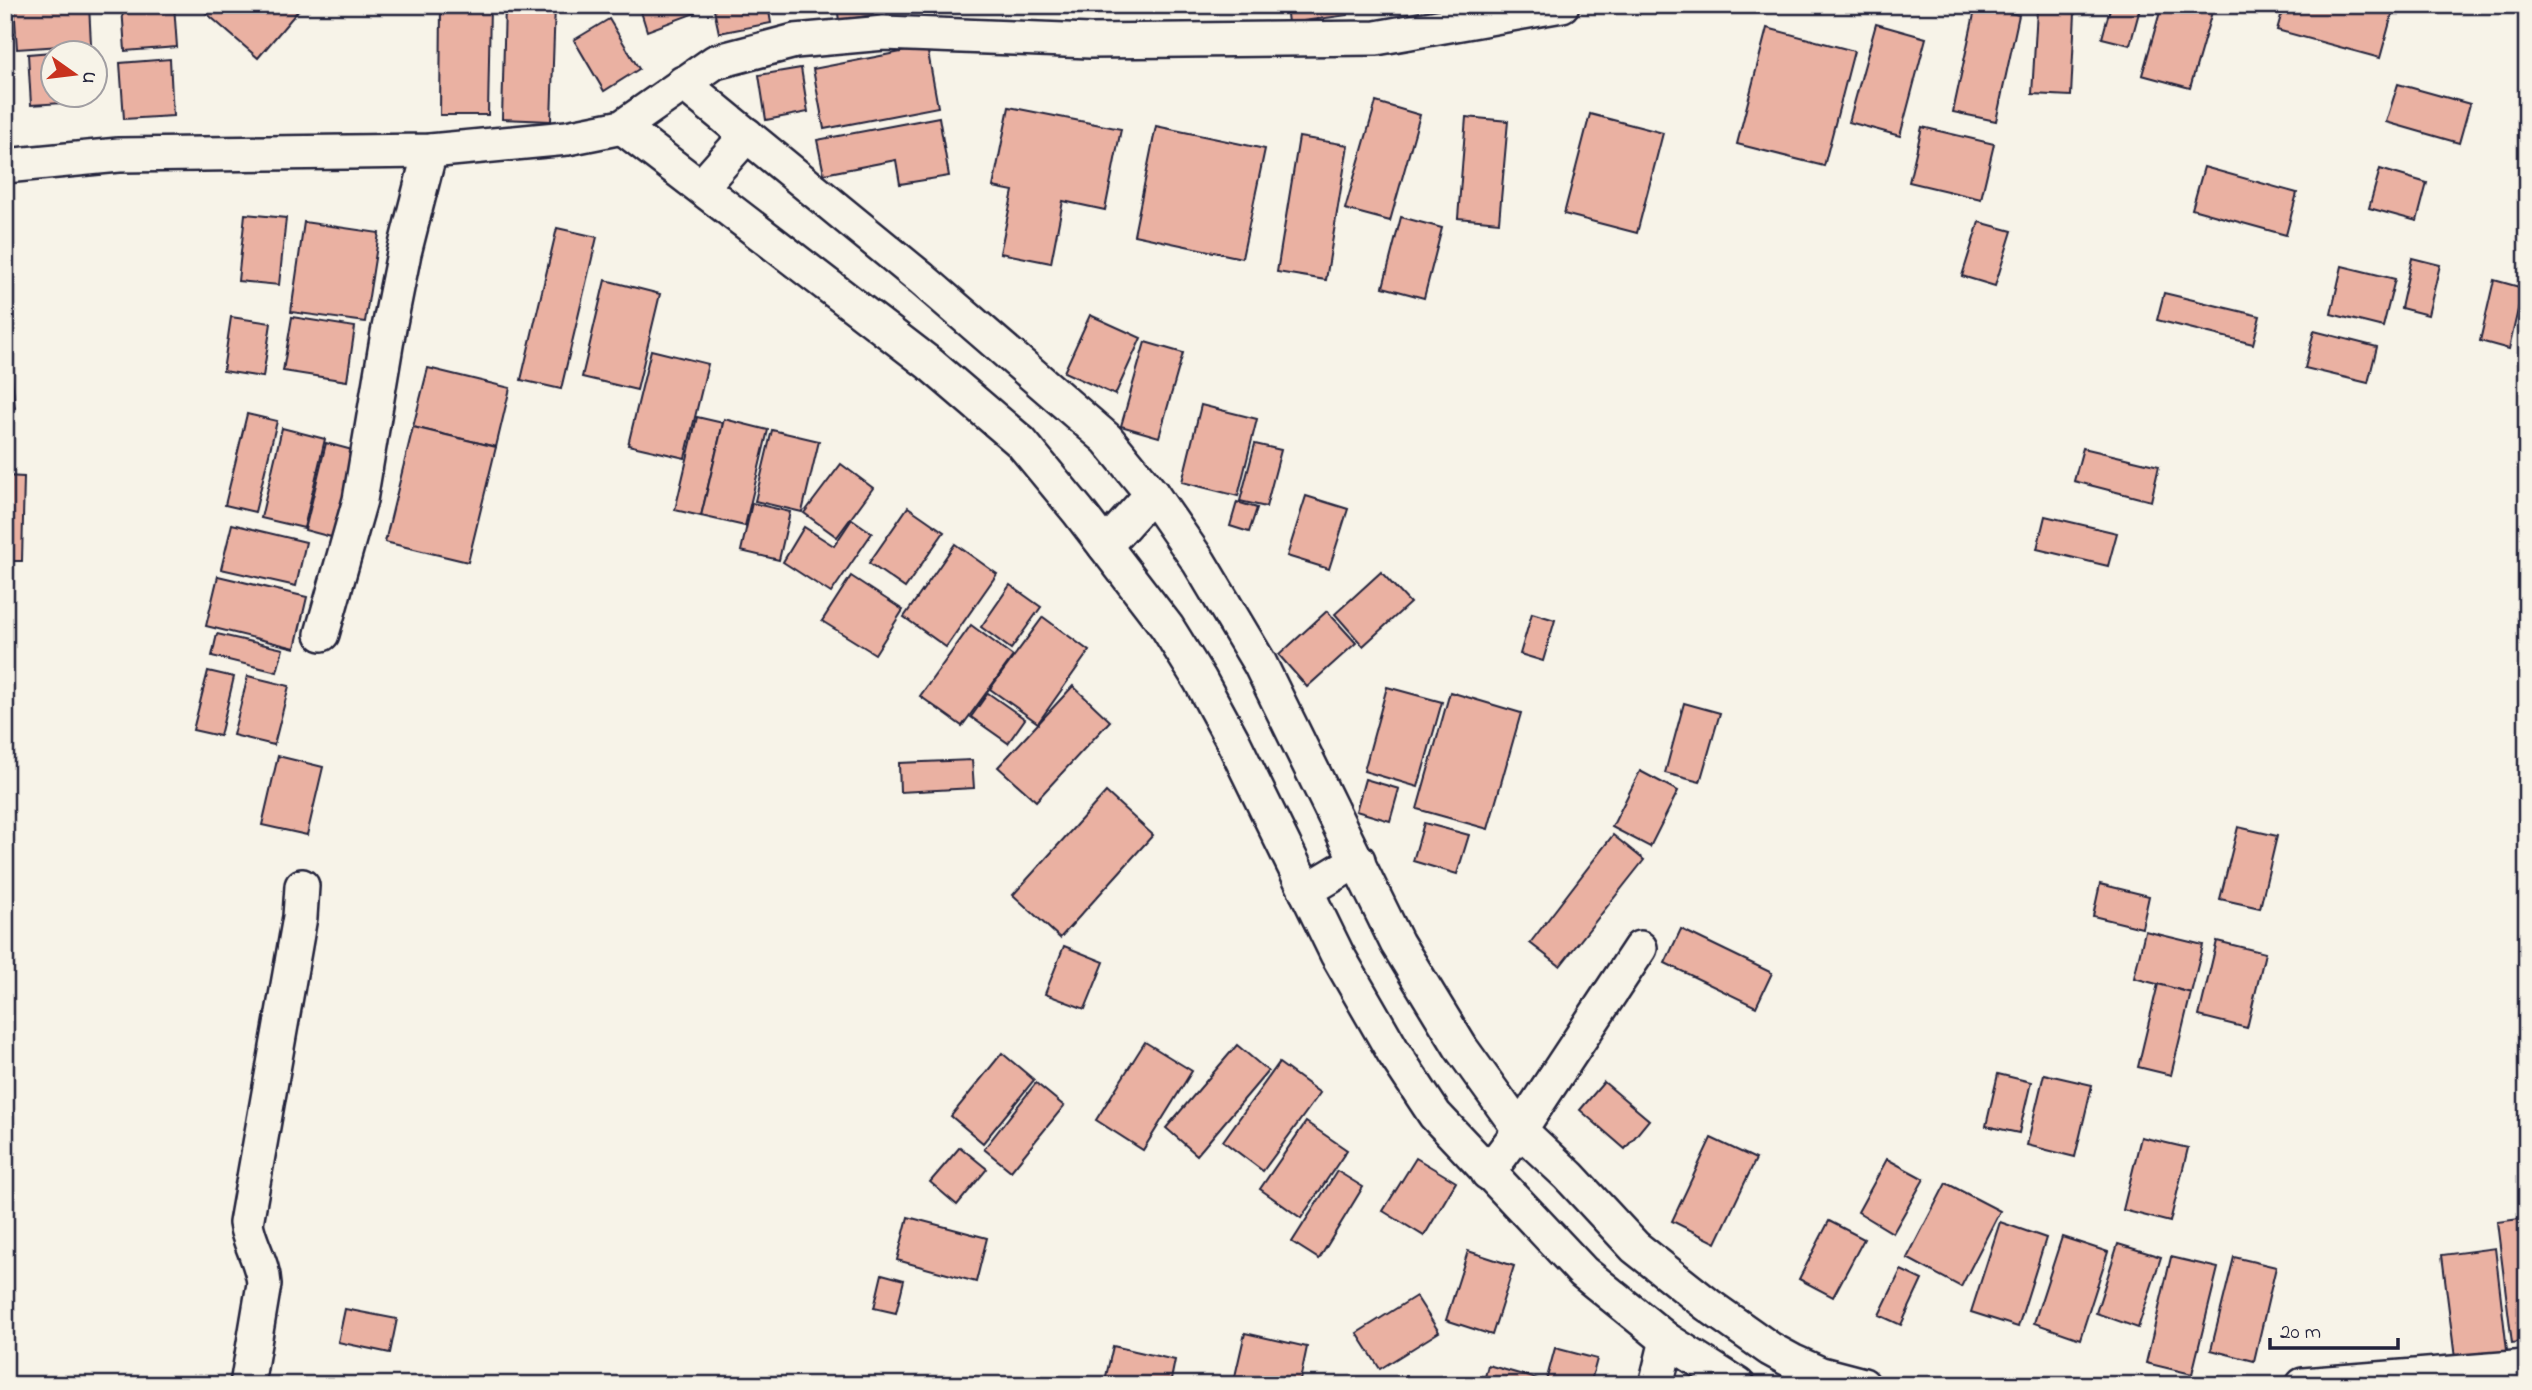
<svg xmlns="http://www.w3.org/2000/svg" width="2532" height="1390" font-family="'Indie Flower',sans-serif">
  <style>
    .building { fill: #eab1a2; stroke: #22223b; stroke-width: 2 }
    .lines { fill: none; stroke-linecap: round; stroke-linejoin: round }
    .minor-casing { stroke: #22223b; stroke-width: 38 }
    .minor { stroke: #f7f3e8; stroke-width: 33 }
  </style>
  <rect width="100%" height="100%" fill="#f7f3e8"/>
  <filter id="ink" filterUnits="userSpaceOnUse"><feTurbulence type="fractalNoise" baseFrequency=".0143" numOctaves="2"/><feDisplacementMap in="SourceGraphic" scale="14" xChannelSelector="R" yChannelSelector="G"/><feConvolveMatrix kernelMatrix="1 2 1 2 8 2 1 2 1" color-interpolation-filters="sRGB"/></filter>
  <g filter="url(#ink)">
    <g class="building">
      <polygon points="14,5 89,5 91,44 17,49"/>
      <polygon points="174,5 177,47 125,51 122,6"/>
      <polygon points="197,5 303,5 258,58"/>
      <polygon points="441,5 490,5 488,115 440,115"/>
      <polygon points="505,5 555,5 551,121 502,119"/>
      <polygon points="639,5 693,5 695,13 647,31"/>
      <polygon points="713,5 768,5 771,23 719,33"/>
      <polygon points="837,5 887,5 888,12 839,21"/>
      <polygon points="1286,5 1347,5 1348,15 1288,23"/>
      <polygon points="1976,5 2019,15 1996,121 1953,112"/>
      <polygon points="2111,5 2141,5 2130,45 2102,38"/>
      <polygon points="2162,5 2214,5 2190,88 2142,75"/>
      <polygon points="2284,5 2372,5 2393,11 2380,58 2277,30"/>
      <polygon points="2037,10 2075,13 2071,96 2032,94"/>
      <polygon points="609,19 639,69 604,91 574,40"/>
      <polygon points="1876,24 1926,38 1900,136 1849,122"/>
      <polygon points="1767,28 1854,51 1824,166 1737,144"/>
      <polygon points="927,47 938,107 824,129 813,69"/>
      <polygon points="76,50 76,52 52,52 52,94 78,94 79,102 31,105 28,54"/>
      <polygon points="170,59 173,116 124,119 120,63"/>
      <polygon points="801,68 808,112 766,120 759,75"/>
      <polygon points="2398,84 2470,104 2459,143 2386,122"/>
      <polygon points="1376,102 1420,115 1390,221 1345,209"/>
      <polygon points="1009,107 1121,129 1105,210 1063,201 1051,263 1000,253 1013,191 993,187"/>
      <polygon points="1590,114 1663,133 1637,233 1564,214"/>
      <polygon points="939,117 949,176 900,184 896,160 824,174 817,140"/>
      <polygon points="1466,117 1508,121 1499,222 1458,218"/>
      <polygon points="1156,126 1265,149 1242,258 1134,235"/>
      <polygon points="1922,127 1994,144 1981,199 1909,182"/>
      <polygon points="1299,137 1348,145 1326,280 1277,272"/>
      <polygon points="2204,167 2297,193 2286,235 2192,209"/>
      <polygon points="2380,169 2427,183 2417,221 2369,208"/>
      <polygon points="245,214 286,218 279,285 238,281"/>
      <polygon points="1401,217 1442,228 1424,298 1383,287"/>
      <polygon points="304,222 379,233 365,322 291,312"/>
      <polygon points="1979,222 2012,231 1995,286 1962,276"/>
      <polygon points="557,228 597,237 561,389 521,380"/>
      <polygon points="2412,258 2440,265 2428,315 2401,308"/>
      <polygon points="2342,266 2395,279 2383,327 2331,314"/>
      <polygon points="605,280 660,294 637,390 582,377"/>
      <polygon points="2494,280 2523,288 2509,349 2480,341"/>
      <polygon points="2164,293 2260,316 2253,344 2157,320"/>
      <polygon points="5,307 15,408 5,409"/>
      <polygon points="1090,315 1141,338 1115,395 1064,372"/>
      <polygon points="231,317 271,323 263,377 223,371"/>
      <polygon points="292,317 355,327 347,381 283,371"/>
      <polygon points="2314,331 2377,347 2368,383 2305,368"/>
      <polygon points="1145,342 1183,353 1159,437 1121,426"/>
      <polygon points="651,350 708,364 685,458 628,445"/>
      <polygon points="428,368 510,388 496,447 413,427"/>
      <polygon points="1201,405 1257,419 1238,496 1182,482"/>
      <polygon points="247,414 277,421 255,512 225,505"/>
      <polygon points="697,417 723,423 701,516 675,510"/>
      <polygon points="724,419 768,430 745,526 701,516"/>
      <polygon points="413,427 496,447 468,562 385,542"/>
      <polygon points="282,428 325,439 304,528 261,518"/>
      <polygon points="772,430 819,441 802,512 755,501"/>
      <polygon points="326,443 356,451 335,538 305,530"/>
      <polygon points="1255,444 1281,450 1266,507 1240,501"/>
      <polygon points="2083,448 2159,466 2151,501 2074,481"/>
      <polygon points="841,464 873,488 837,537 804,513"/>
      <polygon points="5,476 24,477 22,561 5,561"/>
      <polygon points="1306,496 1348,509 1329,569 1287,556"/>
      <polygon points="1237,502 1257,508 1249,532 1230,526"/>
      <polygon points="752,503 790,512 779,560 741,551"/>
      <polygon points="908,507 944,532 905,588 869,563"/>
      <polygon points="2045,516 2117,533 2108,566 2037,549"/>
      <polygon points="852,519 872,533 831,593 783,562 804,527 834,546"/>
      <polygon points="232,524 306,542 296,586 221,569"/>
      <polygon points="955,544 997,574 946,647 904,617"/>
      <polygon points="1381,572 1410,603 1363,646 1335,614"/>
      <polygon points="218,576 307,597 295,648 206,626"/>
      <polygon points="851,576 903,610 875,654 822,621"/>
      <polygon points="1010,585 1041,607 1011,649 981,627"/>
      <polygon points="1327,611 1356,643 1307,687 1279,655"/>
      <polygon points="1532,613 1555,620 1543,661 1520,654"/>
      <polygon points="1043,617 1089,651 1038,723 990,689"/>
      <polygon points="971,625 1013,656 962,726 920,696"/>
      <polygon points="217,634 283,649 277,672 212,656"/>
      <polygon points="208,671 234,677 220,736 193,730"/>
      <polygon points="248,676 289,686 274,745 233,735"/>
      <polygon points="1073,686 1110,721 1036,801 998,767"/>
      <polygon points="1387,687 1442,702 1418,787 1364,771"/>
      <polygon points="1450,692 1521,713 1488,829 1417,809"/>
      <polygon points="988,693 1025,719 1008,743 971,717"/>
      <polygon points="1684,703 1720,713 1700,782 1665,773"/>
      <polygon points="278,756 323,767 307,835 262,825"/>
      <polygon points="972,760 974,788 900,792 899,763"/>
      <polygon points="1640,771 1678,791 1650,847 1612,827"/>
      <polygon points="1365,779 1399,789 1390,821 1356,811"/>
      <polygon points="1106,792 1153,835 1060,938 1013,895"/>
      <polygon points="1424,823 1469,835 1457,874 1413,861"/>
      <polygon points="2238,827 2277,836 2260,908 2220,899"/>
      <polygon points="1613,835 1644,860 1560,966 1530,943"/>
      <polygon points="2100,884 2149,896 2142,928 2093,916"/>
      <polygon points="1681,929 1772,973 1756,1007 1665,963"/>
      <polygon points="2145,931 2203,945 2191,993 2134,978"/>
      <polygon points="2217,941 2265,953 2247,1028 2199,1016"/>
      <polygon points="1064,946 1104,962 1085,1009 1045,994"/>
      <polygon points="2158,984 2191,993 2171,1075 2138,1067"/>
      <polygon points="1145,1042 1192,1071 1143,1150 1096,1120"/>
      <polygon points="1237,1045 1268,1071 1197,1155 1166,1128"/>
      <polygon points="1002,1053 1034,1080 983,1143 951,1116"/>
      <polygon points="1279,1063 1320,1093 1263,1171 1223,1141"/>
      <polygon points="1998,1074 2031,1082 2019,1133 1986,1126"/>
      <polygon points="2044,1074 2092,1085 2075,1157 2027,1145"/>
      <polygon points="1604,1082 1649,1120 1625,1149 1580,1110"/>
      <polygon points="1036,1083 1064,1106 1011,1171 984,1149"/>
      <polygon points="1306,1122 1347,1150 1301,1218 1260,1189"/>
      <polygon points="2141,1137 2188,1148 2170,1222 2123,1210"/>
      <polygon points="1711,1138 1756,1159 1716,1243 1672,1221"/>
      <polygon points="960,1147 987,1169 957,1205 930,1182"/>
      <polygon points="1416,1158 1456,1182 1424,1236 1383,1211"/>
      <polygon points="1887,1159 1924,1179 1893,1233 1858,1212"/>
      <polygon points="1337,1171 1363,1187 1319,1259 1292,1242"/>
      <polygon points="1946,1183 2000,1211 1961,1287 1907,1258"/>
      <polygon points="908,1217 987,1238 976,1282 897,1260"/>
      <polygon points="2527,1218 2527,1341 2512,1343 2497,1222"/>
      <polygon points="1829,1221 1864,1239 1833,1297 1799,1279"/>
      <polygon points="2000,1222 2046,1238 2018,1327 1971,1312"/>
      <polygon points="2062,1237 2108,1252 2080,1339 2034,1323"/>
      <polygon points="2118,1244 2161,1257 2138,1328 2096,1313"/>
      <polygon points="2495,1248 2508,1359 2456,1366 2442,1255"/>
      <polygon points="1468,1251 1514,1266 1492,1335 1446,1320"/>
      <polygon points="2171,1257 2218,1268 2192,1374 2146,1363"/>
      <polygon points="2234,1257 2276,1267 2254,1361 2211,1350"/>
      <polygon points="1901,1270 1922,1280 1901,1325 1879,1315"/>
      <polygon points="882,1274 904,1280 896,1313 874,1308"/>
      <polygon points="1416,1296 1439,1332 1380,1369 1357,1333"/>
      <polygon points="345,1309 397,1319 390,1353 338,1342"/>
      <polygon points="1245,1333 1307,1347 1299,1385 1233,1385"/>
      <polygon points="1113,1346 1175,1360 1170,1385 1104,1385"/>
      <polygon points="1555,1348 1597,1359 1590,1385 1545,1385"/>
      <polygon points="1488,1365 1537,1379 1535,1385 1483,1385"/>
    </g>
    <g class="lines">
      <defs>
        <g id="minor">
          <polyline points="683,83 922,279 1107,439 1152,494 1199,562 1260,664 1397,943 1461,1048 1520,1130 1569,1176 1635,1247 1708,1305 1770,1349 1792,1361 1821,1374 1863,1385"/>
          <polyline points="622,127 930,364 1021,442 1078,511 1167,627 1200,680 1233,741 1337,954 1394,1053 1435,1115 1583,1272 1667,1340 1738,1385"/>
          <polyline points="5,166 119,155 430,151 567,138 622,127 715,62 795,41 884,33 1090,41 1376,38 1562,5"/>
          <polyline points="701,187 747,135"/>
          <polyline points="1105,546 1152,494"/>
          <polyline points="322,634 360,500 388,333 404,253 430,151"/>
          <polyline points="1306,891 1358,860"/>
          <polyline points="1488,1173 1520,1130 1640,948"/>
          <path d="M 247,1385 L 264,1284 C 263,1263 249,1244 246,1223 L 300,917 L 302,886"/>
          <polyline points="1656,1385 1667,1340"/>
          <polyline points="2303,1385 2527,1367"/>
        </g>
      </defs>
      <use href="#minor" class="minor-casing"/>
      <use href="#minor" class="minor"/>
    </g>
  </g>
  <rect width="2532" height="1390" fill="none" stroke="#f7f3e8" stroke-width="28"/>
  <rect x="14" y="14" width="2504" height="1362" fill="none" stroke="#22223b" stroke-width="2.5" filter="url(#ink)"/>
  <g transform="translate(74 74) rotate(104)"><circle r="33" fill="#f7f3e8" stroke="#a29fa3" stroke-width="2"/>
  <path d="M0-5L12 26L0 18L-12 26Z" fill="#c8321e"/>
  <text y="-10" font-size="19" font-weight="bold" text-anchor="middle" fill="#22223b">U</text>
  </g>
  <path d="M2270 1338v10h128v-10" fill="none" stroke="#22223b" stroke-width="3.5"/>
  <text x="2280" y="1338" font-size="21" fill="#22223b" stroke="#f7f3e8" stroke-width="5" paint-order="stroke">20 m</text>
</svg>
